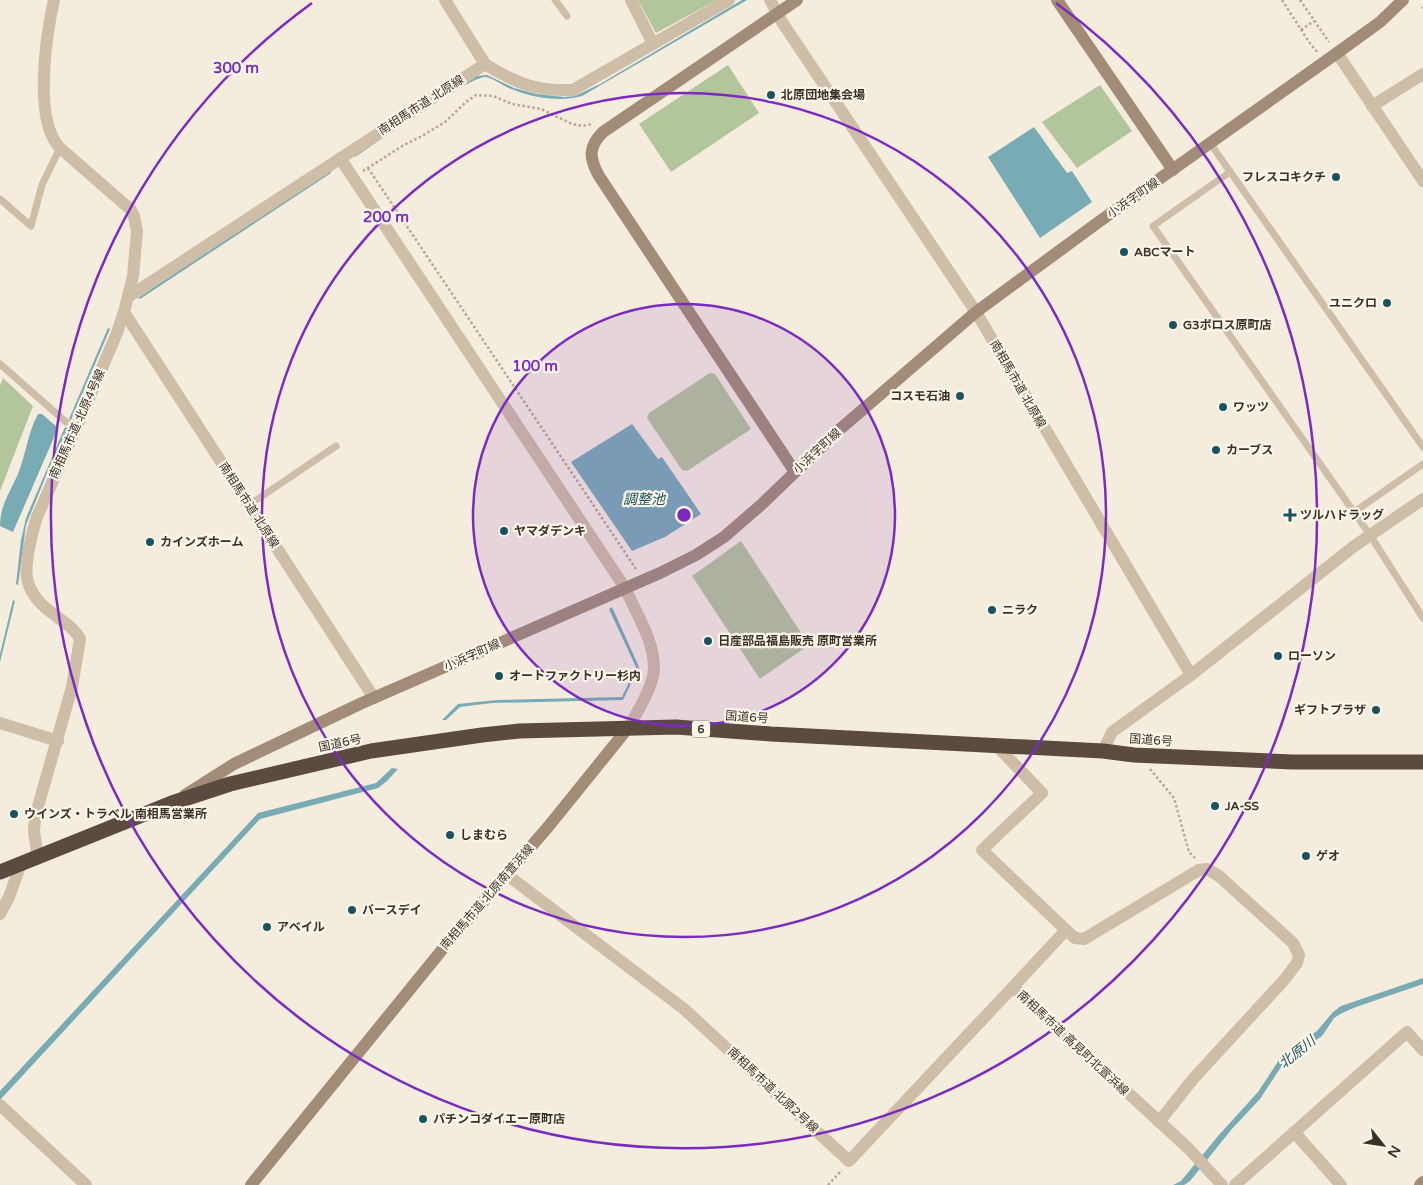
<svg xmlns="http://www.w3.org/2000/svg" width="1423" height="1185" font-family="'Varela Round','Noto Sans JP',sans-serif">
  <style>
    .green { fill: #b3c59b }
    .water { fill: #79abb4 }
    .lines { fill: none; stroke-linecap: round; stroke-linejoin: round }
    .path { stroke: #baa791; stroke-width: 2.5; stroke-dasharray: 2.5 2.5; stroke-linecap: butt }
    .lane { stroke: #cebda7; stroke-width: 7 }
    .street { stroke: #cebda7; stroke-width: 12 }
    .secondary { stroke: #a28c78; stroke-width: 12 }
    .highway { stroke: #5b4a3f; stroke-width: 15 }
    .ring { fill: none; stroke: #7b2cbf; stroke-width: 2.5 }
    .poi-dot { fill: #1a535f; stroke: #fbf5ea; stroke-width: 2 }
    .labels { text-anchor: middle; stroke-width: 4.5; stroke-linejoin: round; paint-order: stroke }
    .shield { fill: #fbf5ea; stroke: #746b62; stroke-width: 1 }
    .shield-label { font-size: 11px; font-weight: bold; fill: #3a3028 }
    .poi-label { font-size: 12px; font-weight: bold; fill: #3a3028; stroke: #fbf5ea; text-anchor: start }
    .street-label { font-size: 12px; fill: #3a3028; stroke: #fbf5ea }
    .water-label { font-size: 14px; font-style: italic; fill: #1a535f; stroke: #fbf5ea }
    .centre { fill: #7b2cbf; stroke: #fbf5ea; stroke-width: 2.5 }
    .ring-label { font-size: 15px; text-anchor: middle; font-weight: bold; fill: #7b2cbf; stroke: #fbf5ea; stroke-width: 4.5; stroke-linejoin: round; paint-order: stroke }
  </style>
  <rect width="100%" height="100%" fill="#f4ecdd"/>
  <g class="green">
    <polygon points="638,0 717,0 656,33"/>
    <polygon points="728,65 759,113 671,172 639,124"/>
    <polygon points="1100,85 1132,131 1077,168 1042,122"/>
    <polygon points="710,373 715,374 751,429 687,471 682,470 647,418 649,413"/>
    <polygon points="3,378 33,406 0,491 0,386"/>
    <polygon points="741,541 809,645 760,679 692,576"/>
  </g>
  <g class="water">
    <path d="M 742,0 L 747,0 L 582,96 C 561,102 534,98 514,90 C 504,87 495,79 486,77 C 472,74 373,145 355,157 L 354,155 L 477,76 L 487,75 L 514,88 L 537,94 L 564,97 L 575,96 L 600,84 Z"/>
    <polygon points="1034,127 1067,173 1072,171 1092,202 1040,238 988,157"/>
    <polygon points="329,170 331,173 140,299 138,298"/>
    <polygon points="108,328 110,329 71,420 69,419"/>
    <path d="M 38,414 L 42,414 L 58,428 L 13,532 L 0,526 C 0,506 10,492 18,474 C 26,454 28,432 38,414 Z"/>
    <polygon points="632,424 658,459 662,457 701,514 665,537 632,551 571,462"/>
    <polygon points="65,427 68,428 50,466 26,525 18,585 16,584 21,540 26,518"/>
    <polygon points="13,600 15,601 0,662 0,654"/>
    <polygon points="612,607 639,667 623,700 492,703 460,707 446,720 442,720 458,704 497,700 622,697 636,667 609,609"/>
    <polygon points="392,768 398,769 387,781 378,788 260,819 0,1100 0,1091 258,813 376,783"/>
    <polygon points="1423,978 1423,984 1356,1007 1342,1013 1334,1018 1322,1036 1285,1061 1260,1099 1231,1130 1190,1181 1184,1185 1173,1185 1181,1181 1218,1136 1258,1092 1279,1060 1288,1051 1317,1031 1333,1012 1341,1006"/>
  </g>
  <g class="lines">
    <g class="path">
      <polyline points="1282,0 1309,42 1318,53"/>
      <polyline points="1300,0 1329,42"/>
      <polyline points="1422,7 1423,8"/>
      <polyline points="1301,30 1314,21"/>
      <polyline points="368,168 636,569"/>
      <polyline points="363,171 404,145 422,136 445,122 466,102 476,95 493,96 512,104 541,109 572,124 582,126 593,124"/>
      <polyline points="1150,769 1174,798 1189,852 1195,858"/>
      <polyline points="828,1185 842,1170"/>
    </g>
    <g class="lane">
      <polyline points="555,0 567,16"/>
      <polyline points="1210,143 1423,447"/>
      <polyline points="1230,172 1153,226 1370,535 1423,618"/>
      <polyline points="0,199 31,226 42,185 60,148"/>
      <polyline points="0,364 66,422 77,427"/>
      <polyline points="249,505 336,446"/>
      <polyline points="1354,512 1423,464"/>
    </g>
    <g class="street">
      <polyline points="445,0 485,64"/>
      <polyline points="631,0 653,44"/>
      <polyline points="770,0 782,22 976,312 1191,675 1112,732 1103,751"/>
      <polyline points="1337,53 1423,181"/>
      <polyline points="1372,106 1423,74"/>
      <path d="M 340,158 L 625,588 C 636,613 654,640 654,668 C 654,684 636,715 628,728"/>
      <path d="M 128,297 L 485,64 C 517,84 536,91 573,90 L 729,0"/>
      <polyline points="124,312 374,698"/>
      <polyline points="1191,675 1353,547 1423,499"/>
      <polyline points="0,723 58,741"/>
      <polyline points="996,745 1042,793 982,850 1066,930 1013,987 1188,1148 1222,1185"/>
      <path d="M 38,858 L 34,832 L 35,817 L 72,687 L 80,639 C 75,628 64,623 55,615 C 43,607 32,597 28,582 C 23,568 32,532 37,517 L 78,424 L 117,333 L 124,312 L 133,276 L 137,231 L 134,216 L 130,209 L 60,148 C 33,120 46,36 54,0"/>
      <polyline points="506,874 684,1009 849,1161 1013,987"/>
      <polyline points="0,914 9,897 21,864"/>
      <polyline points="1066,930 1075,938 1084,939 1199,870 1207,869 1219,876 1293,943 1299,955 1297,963 1285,979 1193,1079 1159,1122"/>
      <polyline points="0,1105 86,1185"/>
      <polyline points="1294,1132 1341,1185"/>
      <polyline points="1235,1185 1407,1032 1423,1050"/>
    </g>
    <g class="secondary">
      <polyline points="1057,0 1173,170"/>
      <path d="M 795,472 L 599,176 C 589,158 588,147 603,132 L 797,0"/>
      <polyline points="185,795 234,764 362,703 660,573 696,555 724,537 761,505 839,430 976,312 1100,221 1337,53 1380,22 1403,0"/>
      <polyline points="251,1185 450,940 548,827 628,728"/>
      <polyline points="1420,1185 1423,1182"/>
    </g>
    <polyline class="highway" points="0,872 172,803 230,784 371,751 482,735 519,731 676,727 771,734 1103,751 1134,755 1292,762 1423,762"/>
  </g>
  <circle cx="684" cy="515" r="211" fill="#7b2cbf" fill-opacity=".12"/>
  <g class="ring">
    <circle cx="684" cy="515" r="211"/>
    <circle cx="684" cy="515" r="422"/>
    <path d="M1056 3A633 633 0 1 1 312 3"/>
  </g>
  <g class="poi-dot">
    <circle cx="771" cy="95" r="5"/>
    <circle cx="1336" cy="177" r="5"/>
    <circle cx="1124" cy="252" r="5"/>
    <circle cx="1387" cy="303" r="5"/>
    <circle cx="1173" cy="325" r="5"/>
    <circle cx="960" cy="396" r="5"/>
    <circle cx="1223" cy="407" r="5"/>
    <circle cx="1216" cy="450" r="5"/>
    <path d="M1287.5 507.5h5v5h5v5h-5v5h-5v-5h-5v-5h5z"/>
    <circle cx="504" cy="531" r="5"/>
    <circle cx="150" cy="542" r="5"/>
    <circle cx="992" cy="610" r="5"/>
    <circle cx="708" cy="641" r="5"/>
    <circle cx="1278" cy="656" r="5"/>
    <circle cx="499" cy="676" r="5"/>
    <circle cx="1376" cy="710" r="5"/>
    <circle cx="1215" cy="806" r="5"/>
    <circle cx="14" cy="814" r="5"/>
    <circle cx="450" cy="835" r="5"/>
    <circle cx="1306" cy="856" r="5"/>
    <circle cx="352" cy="910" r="5"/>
    <circle cx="267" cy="927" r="5"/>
    <circle cx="423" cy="1119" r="5"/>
  </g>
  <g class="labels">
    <rect class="shield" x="692" y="720.5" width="18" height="17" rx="4"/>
    <g class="shield-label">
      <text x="701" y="733">6</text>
    </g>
    <g class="poi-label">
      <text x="781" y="99">北原団地集会場</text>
      <text x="1326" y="181" text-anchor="end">フレスコキクチ</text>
      <text x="1134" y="256">ABCマート</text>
      <text x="1377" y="307" text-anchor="end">ユニクロ</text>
      <text x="1183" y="329">G3ポロス原町店</text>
      <text x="950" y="400" text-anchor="end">コスモ石油</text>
      <text x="1233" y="411">ワッツ</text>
      <text x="1226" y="454">カーブス</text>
      <text x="1300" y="519">ツルハドラッグ</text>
      <text x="514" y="535">ヤマダデンキ</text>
      <text x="160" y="546">カインズホーム</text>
      <text x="1002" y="614">ニラク</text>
      <text x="718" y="645">日産部品福島販売 原町営業所</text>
      <text x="1288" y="660">ローソン</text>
      <text x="509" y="680">オートファクトリー杉内</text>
      <text x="1366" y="714" text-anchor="end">ギフトプラザ</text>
      <text x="1225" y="810">JA-SS</text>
      <text x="24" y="818">ウインズ・トラベル 南相馬営業所</text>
      <text x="460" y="839">しまむら</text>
      <text x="1316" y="860">ゲオ</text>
      <text x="362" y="914">バースデイ</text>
      <text x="277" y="931">アベイル</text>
      <text x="433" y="1123">パチンコダイエー原町店</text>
    </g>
    <g class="street-label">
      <text transform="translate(421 105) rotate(-33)" y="4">南相馬市道 北原線</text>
      <text transform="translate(1133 198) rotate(-35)" y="4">小浜字町線</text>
      <text transform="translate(1018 384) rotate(60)" y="4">南相馬市道 北原線</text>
      <text transform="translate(77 424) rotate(-66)" y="4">南相馬市道 北原4号線</text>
      <text transform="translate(817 451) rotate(-43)" y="4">小浜字町線</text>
      <text transform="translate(249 505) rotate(57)" y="4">南相馬市道 北原線</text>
      <text transform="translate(472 655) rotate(-24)" y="4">小浜字町線</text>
      <text transform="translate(747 717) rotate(4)" y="4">国道6号</text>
      <text transform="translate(1151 740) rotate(4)" y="4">国道6号</text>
      <text transform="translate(340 743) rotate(-12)" y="4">国道6号</text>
      <text transform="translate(487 897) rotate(-49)" y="4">南相馬市道 北原南萱浜線</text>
      <text transform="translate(1073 1043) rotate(43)" y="4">南相馬市道 高見町北萱浜線</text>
      <text transform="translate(773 1090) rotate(43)" y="4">南相馬市道 北原2号線</text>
    </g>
    <g class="water-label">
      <text x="644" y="504">調整池</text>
      <text transform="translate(1297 1052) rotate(-39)" y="5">北原川</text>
    </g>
  </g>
  <circle cx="684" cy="515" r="8" class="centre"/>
  <g class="ring-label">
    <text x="236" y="73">300 m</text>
    <text x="386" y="222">200 m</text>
    <text x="535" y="371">100 m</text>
  </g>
  <g transform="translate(1383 1145) rotate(120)" stroke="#fbf5ea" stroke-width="4" paint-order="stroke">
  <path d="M0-4L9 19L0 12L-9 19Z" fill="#3a3028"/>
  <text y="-8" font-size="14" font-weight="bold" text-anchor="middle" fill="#3a3028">N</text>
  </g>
</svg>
